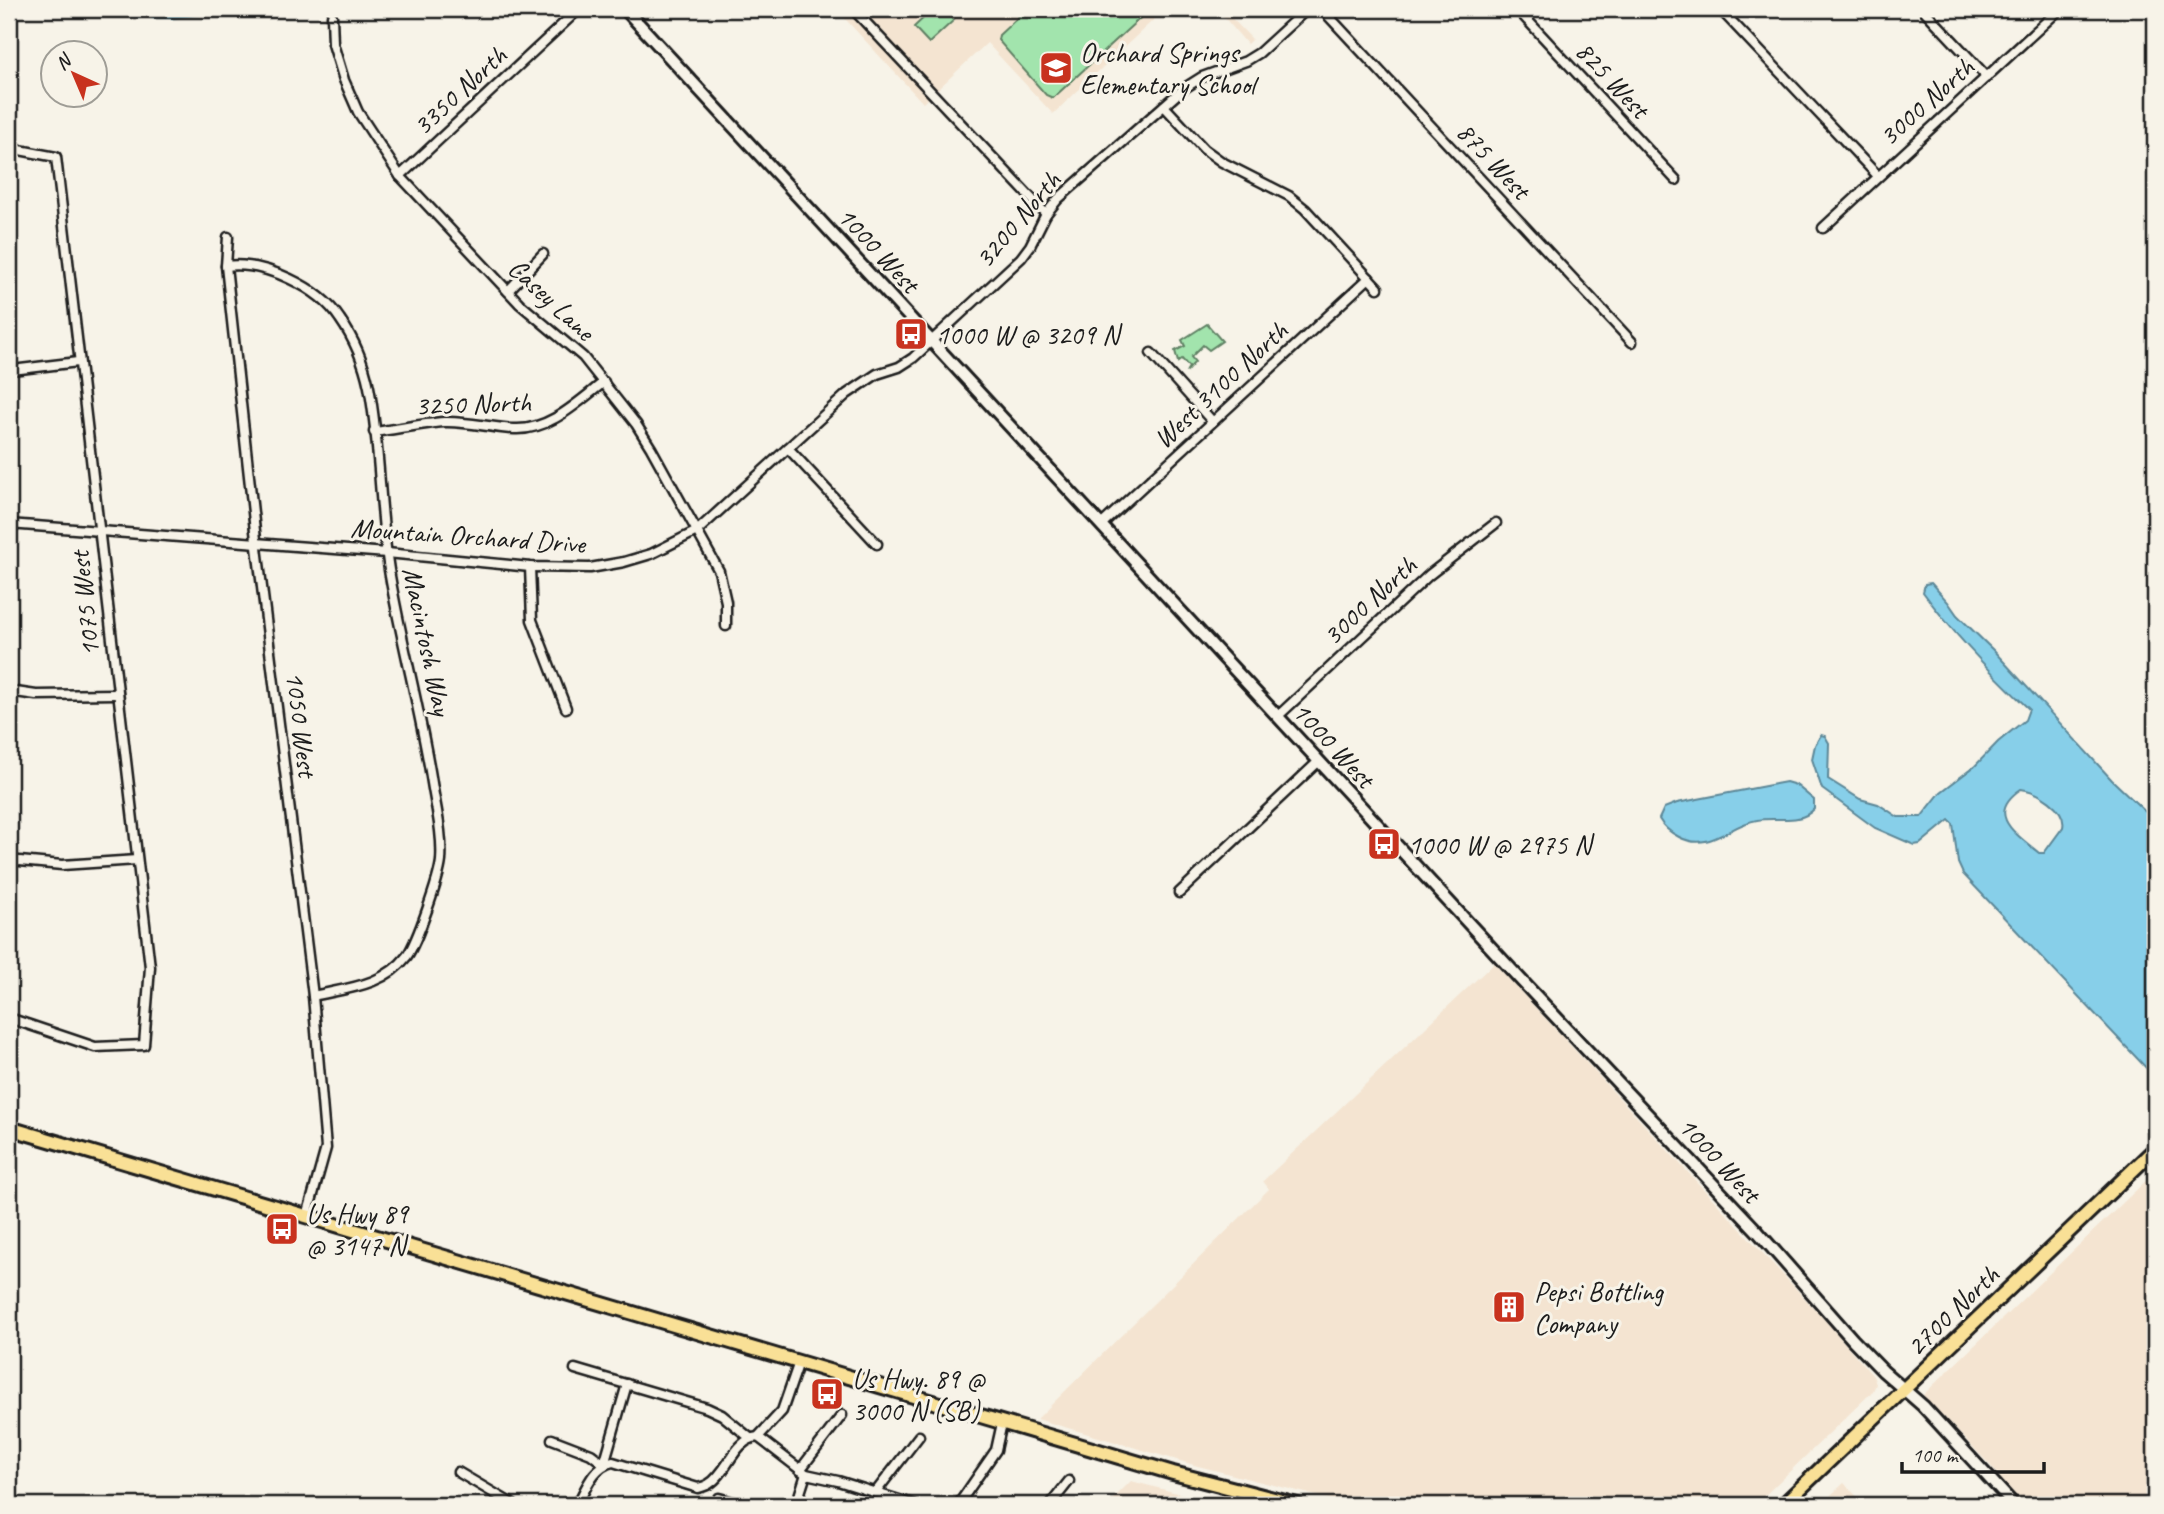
<svg xmlns="http://www.w3.org/2000/svg" width="2164" height="1514" font-family="Caveat,sans-serif">
  <style>
    .built { fill: #f4e4d1 }
    .green { fill: #a2e4ad; stroke: #5f8064; stroke-width: 2 }
    .water { fill: #87cfe9; stroke: #5c8797; stroke-width: 2; fill-rule: evenodd }
    .lines { fill: none; stroke-linecap: round; stroke-linejoin: round }
    .canal { stroke: #87cfe9; stroke-width: 10 }
    .minor-casing { stroke: #1c1c1c; stroke-width: 13 }
    .tertiary-casing { stroke: #1c1c1c; stroke-width: 16 }
    .primary-casing { stroke: #1c1c1c; stroke-width: 18 }
    .minor { stroke: #f7f3e8; stroke-width: 8 }
    .tertiary { stroke: #f7f3e8; stroke-width: 10 }
    .primary { stroke: #f9e096; stroke-width: 12 }
    .labels { text-anchor: middle; stroke-width: 6; stroke-linejoin: round; paint-order: stroke }
    .poi-label { font-size: 28px; fill: #1c1c1c; stroke: #f7f3e8; text-anchor: start }
    .street-label { font-size: 28px; fill: #1c1c1c; stroke: #f7f3e8 }
  </style>
  <rect width="100%" height="100%" fill="#f7f3e8"/>
  <filter id="ink" filterUnits="userSpaceOnUse"><feTurbulence type="fractalNoise" baseFrequency=".0143" numOctaves="2"/><feDisplacementMap in="SourceGraphic" scale="14" xChannelSelector="R" yChannelSelector="G"/><feConvolveMatrix kernelMatrix="1 2 1 2 8 2 1 2 1" color-interpolation-filters="sRGB"/></filter>
  <g filter="url(#ink)">
    <g class="built">
      <polygon points="836,9 1165,9 1053,114 987,43 923,103"/>
      <polygon points="1217,9 1223,9 1252,39 1247,44"/>
      <polygon points="1494,963 1823,1318 1873,1376 1876,1384 1873,1391 1755,1505 1382,1505 1344,1497 1341,1502 1194,1465 1037,1419 1269,1189 1263,1181"/>
      <polygon points="2155,1172 2155,1505 2021,1505 1990,1465 1923,1395"/>
      <polygon points="1131,1481 1223,1505 1107,1505"/>
      <polygon points="1844,1483 1865,1505 1820,1505"/>
    </g>
    <g class="green">
      <polygon points="933,9 944,9 954,20 929,43 914,27"/>
      <polygon points="1027,9 1150,9 1053,98 1046,95 998,40 999,35"/>
      <polygon points="1207,324 1222,341 1209,350 1203,345 1191,357 1195,362 1186,372 1189,367 1182,359 1178,362 1175,351 1185,346 1182,340"/>
    </g>
    <g class="water">
      <path d="M 1931,583 L 1948,602 L 1957,615 L 1993,650 L 2112,780 L 2155,821 L 2155,1074 L 2149,1071 L 1963,874 L 1958,863 L 1953,824 L 1949,820 L 1920,844 L 1914,845 L 1875,828 L 1822,789 L 1812,759 L 1815,745 L 1821,735 L 1825,736 L 1829,743 L 1828,779 L 1860,799 L 1878,804 L 1898,817 L 1921,817 L 1941,792 L 1975,766 L 1998,742 L 2025,720 L 2029,709 C 1991,673 1954,635 1923,592 L 1925,584 ZM 2021,789 C 2037,791 2067,808 2063,827 L 2044,853 L 2039,853 C 2016,834 1984,814 2021,789 Z"/>
      <path d="M 1786,782 L 1796,785 L 1814,800 L 1814,809 C 1800,825 1776,816 1757,820 C 1728,825 1710,853 1679,837 C 1671,833 1664,828 1659,819 L 1664,808 L 1677,803 Z"/>
    </g>
    <g class="lines">
      <polyline class="canal" points="64,9 171,14 208,9"/>
      <defs>
        <g id="minor">
          <polyline points="853,9 1046,214"/>
          <polyline points="1322,9 1632,342"/>
          <polyline points="1517,9 1676,180"/>
          <polyline points="1720,9 1878,176"/>
          <polyline points="1923,9 1987,77"/>
          <polyline points="332,16 333,44 344,80 358,112 400,176 520,304 583,357 636,424 651,448 719,571 726,602 726,626"/>
          <polyline points="1164,106 1204,149 1222,162 1289,196 1305,209 1378,288"/>
          <polyline points="9,148 56,157 150,967 144,1045 95,1047 9,1018"/>
          <polyline points="400,176 579,9"/>
          <polyline points="1823,228 2060,9"/>
          <polyline points="228,237 226,266 255,531 313,996 326,1148 307,1216"/>
          <path d="M 226,266 C 264,261 319,287 340,319 C 354,339 364,363 369,387 C 381,449 379,513 390,576 C 402,645 421,713 432,783 C 436,808 443,835 441,861 C 439,879 417,942 407,956 C 384,986 347,988 313,996"/>
          <polyline points="508,291 543,254"/>
          <polyline points="1151,353 1212,421"/>
          <polyline points="12,370 78,362"/>
          <path d="M 374,432 C 397,429 421,424 444,422 C 467,421 491,428 514,429 C 549,431 578,402 604,382"/>
          <polyline points="788,448 877,544"/>
          <polyline points="9,524 387,553 530,567 590,568 624,562 651,554 697,531 847,394 877,374 899,367 913,358 1021,258 1030,246 1046,214 1058,199 1183,89 1202,77 1246,61 1259,53 1307,9"/>
          <polyline points="1102,524 1369,278"/>
          <polyline points="530,567 532,620 566,708"/>
          <polyline points="9,691 36,695 117,694"/>
          <polyline points="1278,716 1429,575 1496,523"/>
          <polyline points="9,860 62,865 137,860"/>
          <polyline points="1179,893 1319,761"/>
          <polyline points="575,1369 707,1408 722,1415 750,1438"/>
          <polyline points="758,1437 806,1474 838,1481 915,1505"/>
          <polyline points="552,1439 591,1454 604,1464 627,1384"/>
          <polyline points="800,1470 842,1415"/>
          <polyline points="458,1472 514,1505"/>
          <polyline points="875,1493 919,1436"/>
          <polyline points="719,1498 745,1505"/>
          <path d="M 577,1505 C 586,1489 593,1466 613,1462 L 698,1488 C 702,1487 706,1486 709,1484 C 728,1473 734,1439 758,1437 L 782,1411 L 799,1362"/>
          <polyline points="792,1505 799,1496 806,1474"/>
          <polyline points="958,1505 996,1450 1002,1423"/>
          <polyline points="1050,1505 1069,1481"/>
        </g>
        <polyline id="tertiary" points="625,9 1520,979 1758,1232 1853,1340 1883,1371 1923,1406 2014,1505"/>
        <g id="primary">
          <polyline points="9,1128 1173,1473 1297,1505"/>
          <polyline points="1783,1505 2155,1149"/>
        </g>
      </defs>
      <use href="#minor" class="minor-casing"/>
      <use href="#tertiary" class="tertiary-casing"/>
      <use href="#primary" class="primary-casing"/>
      <use href="#minor" class="minor"/>
      <use href="#tertiary" class="tertiary"/>
      <use href="#primary" class="primary"/>
    </g>
  </g>
  <defs>
    <symbol id="school-square" viewBox="-11 -11 22 22"><rect x="-9" y="-9" width="18" height="18" rx="4" fill="#c8321e" stroke="#f7f3e8"/><path d="M0-5L7-2L0 1L-7-2ZM-4 1L0 2.5L4 1V4Q0 6-4 4Z" fill="#fff"/></symbol>
    <symbol id="bus-square" viewBox="-11 -11 22 22"><rect x="-9" y="-9" width="18" height="18" rx="4" fill="#c8321e" stroke="#f7f3e8"/><path d="M-5-6H5V4H4V6H2V4H-2V6H-4V4H-5ZM-3.5-4V0h7V-4ZM-3.5 1.2v1.5H-2V1.2ZM2 1.2v1.5H3.5V1.2Z" fill="#fff"/></symbol>
    <symbol id="building-square" viewBox="-11 -11 22 22"><rect x="-9" y="-9" width="18" height="18" rx="4" fill="#c8321e" stroke="#f7f3e8"/><path d="M-4-6H4V6H1V3H-1V6H-4ZM-2.5-4.3h1.7v1.8h-1.7ZM.8-4.3h1.7v1.8H.8ZM-2.5-1h1.7V.8h-1.7ZM.8-1h1.7V.8H.8Z" fill="#fff"/></symbol>
  </defs>
  <g fill-rule="evenodd">
    <use href="#school-square" x="1037" y="49" width="38" height="38"/>
    <use href="#bus-square" x="892" y="315" width="38" height="38"/>
    <use href="#bus-square" x="1365" y="825" width="38" height="38"/>
    <use href="#bus-square" x="263" y="1210" width="38" height="38"/>
    <use href="#building-square" x="1490" y="1288" width="38" height="38"/>
    <use href="#bus-square" x="808" y="1375" width="38" height="38"/>
  </g>
  <g class="labels">
    <g class="poi-label">
      <text x="1080" y="62">Orchard Springs<tspan x="1080" dy="32">Elementary School</tspan></text>
      <text x="936" y="344">1000 W @ 3209 N</text>
      <text x="1408" y="854">1000 W @ 2975 N</text>
      <text x="306" y="1223">Us Hwy 89<tspan x="306" dy="32">@ 3147 N</tspan></text>
      <text x="1534" y="1301">Pepsi Bottling<tspan x="1534" dy="32">Company</tspan></text>
      <text x="852" y="1388">Us Hwy. 89 @<tspan x="852" dy="32">3000 N (SB)</tspan></text>
    </g>
    <g class="street-label">
      <text transform="translate(1613 79) rotate(47)" y="10">825 West</text>
      <text transform="translate(459 90) rotate(-43)" y="10">3350 North</text>
      <text transform="translate(1926 101) rotate(-42)" y="10">3000 North</text>
      <text transform="translate(1494 160) rotate(47)" y="10">875 West</text>
      <text transform="translate(1017 219) rotate(-50)" y="10">3200 North</text>
      <text transform="translate(879 249) rotate(47)" y="10">1000 West</text>
      <text transform="translate(552 299) rotate(43)" y="10">Casey Lane</text>
      <text transform="translate(1220 384) rotate(-43)" y="10">West 3100 North</text>
      <text transform="translate(473 403) rotate(-2)" y="10">3250 North</text>
      <text transform="translate(468 535) rotate(4)" y="10">Mountain Orchard Drive</text>
      <text transform="translate(1369 600) rotate(-43)" y="10">3000 North</text>
      <text transform="translate(84 604) rotate(-96)" y="10">1075 West</text>
      <text transform="translate(428 641) rotate(78)" y="10">Macintosh Way</text>
      <text transform="translate(302 724) rotate(83)" y="10">1050 West</text>
      <text transform="translate(1334 744) rotate(47)" y="10">1000 West</text>
      <text transform="translate(1720 1159) rotate(47)" y="10">1000 West</text>
      <text transform="translate(1952 1310) rotate(-44)" y="10">2700 North</text>
    </g>
  </g>
  <rect width="2164" height="1514" fill="none" stroke="#f7f3e8" stroke-width="35"/>
  <rect x="18" y="18" width="2129" height="1479" fill="none" stroke="#1c1c1c" stroke-width="2.5" filter="url(#ink)"/>
  <g transform="translate(74 74) rotate(316)"><circle r="33" fill="#f7f3e8" stroke="#9f9d96" stroke-width="2"/>
  <path d="M0-5L12 26L0 18L-12 26Z" fill="#c8321e"/>
  <text y="-10" font-size="19" font-weight="bold" text-anchor="middle" fill="#1c1c1c">N</text>
  </g>
  <path d="M1902 1462v10h142v-10" fill="none" stroke="#1c1c1c" stroke-width="3.5"/>
  <text x="1912" y="1462" font-size="21" fill="#1c1c1c" stroke="#f7f3e8" stroke-width="5" paint-order="stroke">100 m</text>
</svg>
